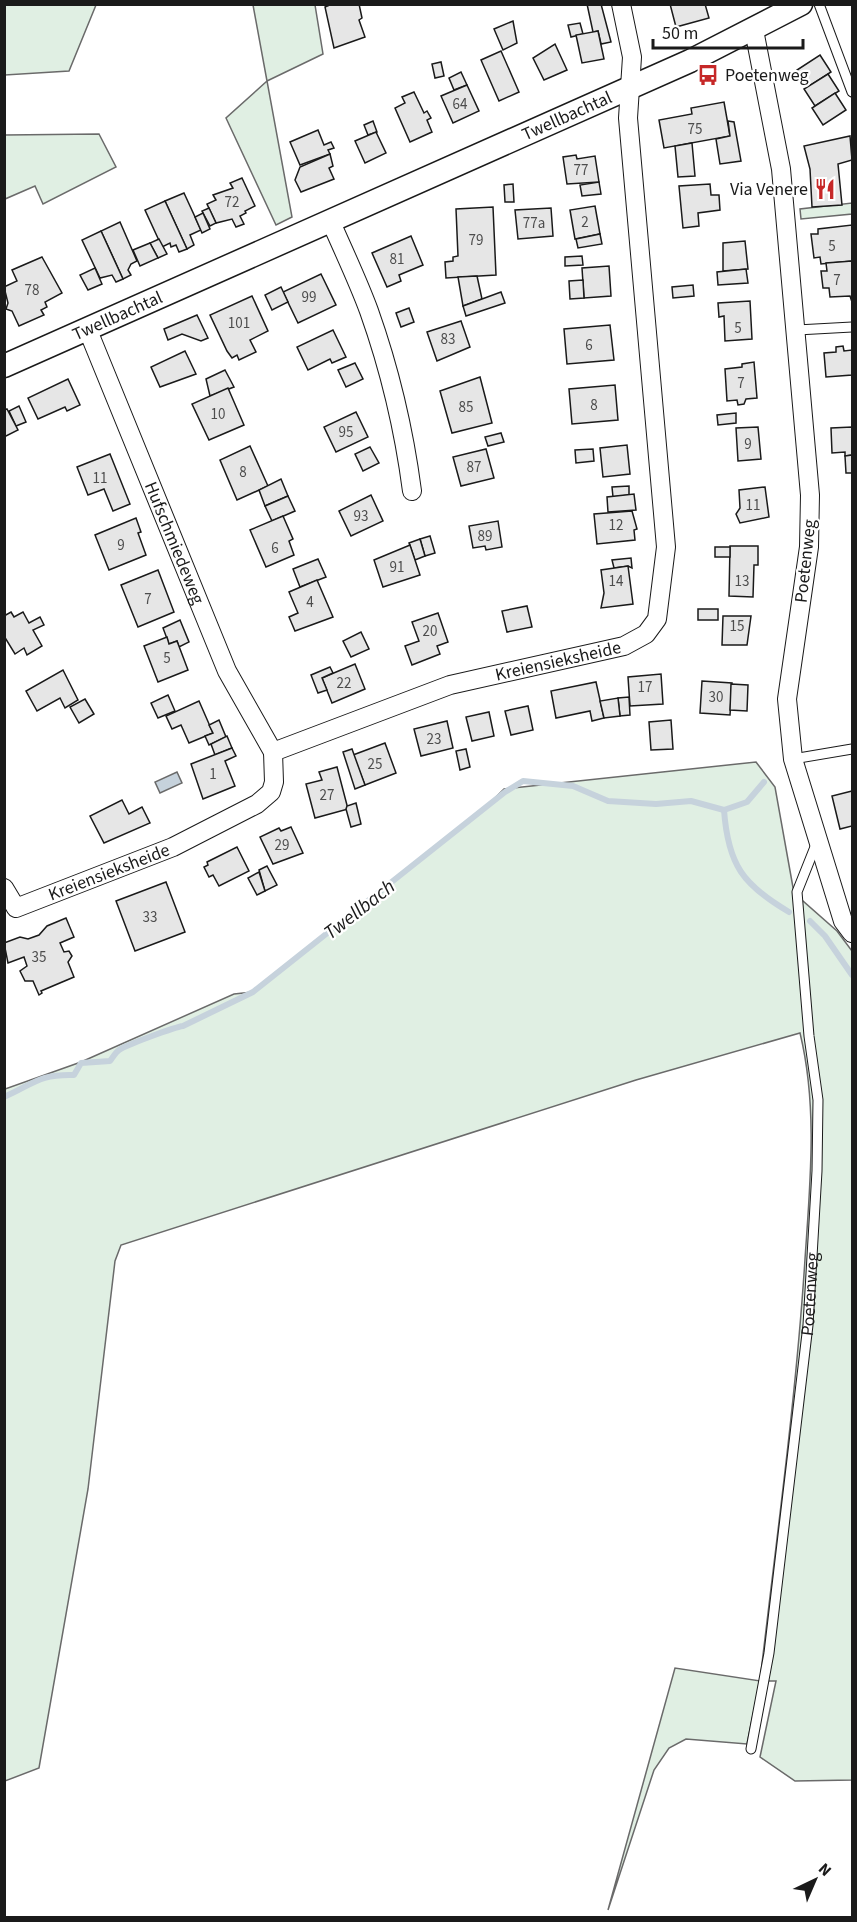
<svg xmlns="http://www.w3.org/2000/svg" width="857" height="1922" font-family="'Source Sans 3',sans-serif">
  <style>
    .green { fill: #e0efe3; stroke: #6a6a6a; stroke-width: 1.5 }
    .water { fill: #c6d2dc; stroke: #6a6a6a; stroke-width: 1.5 }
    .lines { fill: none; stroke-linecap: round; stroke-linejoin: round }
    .stream { stroke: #c6d2dc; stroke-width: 6 }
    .building { fill: #e6e6e6; stroke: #1a1a1a; stroke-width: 1.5 }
    .service-casing { stroke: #1a1a1a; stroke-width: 11 }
    .minor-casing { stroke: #1a1a1a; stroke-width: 20 }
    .tertiary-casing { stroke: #1a1a1a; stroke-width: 25 }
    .service { stroke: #fff; stroke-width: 9 }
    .minor { stroke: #fff; stroke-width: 18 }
    .tertiary { stroke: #fff; stroke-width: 22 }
    .labels { text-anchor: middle; stroke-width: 4.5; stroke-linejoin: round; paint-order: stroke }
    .number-label { font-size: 15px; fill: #4d4d4d }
    .poi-label { font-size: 18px; fill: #1a1a1a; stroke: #fff; text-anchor: start }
    .street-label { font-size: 18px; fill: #1a1a1a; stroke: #fff }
    .water-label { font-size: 20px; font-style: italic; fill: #1a1a1a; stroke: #fff }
  </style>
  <rect width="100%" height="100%" fill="#fff"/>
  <g class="green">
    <polygon points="5,4 96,5 69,71 5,75"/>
    <polygon points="253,5 315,5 323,54 267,81 292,217 276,225 226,118 267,81"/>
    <polygon points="99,134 116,167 43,204 35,186 5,199 5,135"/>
    <polygon points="852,203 852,214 801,219 800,209"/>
    <path d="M 756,762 L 775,787 L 794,893 L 837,931 L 852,951 L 852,1780 L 795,1781 L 760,1757 L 776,1681 L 760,1681 L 747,1744 L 686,1739 L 669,1748 L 654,1770 L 608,1910 L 675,1668 L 760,1681 C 776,1541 796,1400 805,1259 C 810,1184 818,1107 800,1033 L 636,1080 L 121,1245 L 115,1261 L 88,1489 L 39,1768 L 5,1781 L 5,1089 L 81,1062 L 234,994 L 253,992 L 487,806 L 504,789 Z"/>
  </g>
  <polygon class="water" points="177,772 182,783 160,793 155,782"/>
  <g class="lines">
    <g class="stream">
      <path d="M 724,810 C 728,865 743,885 789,912"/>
      <polyline points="810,921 825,936 852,975"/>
      <path d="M 4,1097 C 34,1084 38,1074 74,1075 L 81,1063 L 110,1061 C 113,1057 116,1052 119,1050 C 126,1045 175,1027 183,1026 L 253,992 L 505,792 L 523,781 L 573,786 L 608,801 L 656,804 L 691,801 L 724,810 L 747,802 L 764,782"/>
    </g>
  </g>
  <g class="building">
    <polygon points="332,4 359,4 362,18 359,20 365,37 334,48 325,7"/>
    <polygon points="587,4 601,4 611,42 601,44 598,31 593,32"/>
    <polygon points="670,4 705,4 709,18 676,27"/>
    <polygon points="513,21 517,43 503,50 494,29"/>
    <polygon points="580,23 583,34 571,37 568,25"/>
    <polygon points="598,31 604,59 582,63 576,35"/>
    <polygon points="555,44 567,70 544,80 533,58"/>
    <polygon points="501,51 519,92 499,101 481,60"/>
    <polygon points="820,55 831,72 808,87 797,70"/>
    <polygon points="441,62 444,76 435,78 432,64"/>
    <polygon points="461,72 467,85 454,90 449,78"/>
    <polygon points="828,74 839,91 815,106 804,89"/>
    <polygon points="467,85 479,111 453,123 441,96"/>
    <polygon points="414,92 424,113 427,111 431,118 427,120 432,132 410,142 395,108 405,103 402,97"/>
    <polygon points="835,93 846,110 823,125 812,108"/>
    <polygon points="724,102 730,136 664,148 659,120 692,114 691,108"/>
    <polygon points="373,121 377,132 368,135 364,125"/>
    <polygon points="728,121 734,122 741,161 720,164 716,139 730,136"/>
    <polygon points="318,130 324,145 331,142 334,148 328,150 330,154 300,165 290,142"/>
    <polygon points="376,132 386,153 365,163 355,141"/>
    <polygon points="850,136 852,160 838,164 842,205 812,207 810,169 804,146"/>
    <polygon points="692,143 695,176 678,177 675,146"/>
    <polygon points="330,154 333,166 329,168 334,179 301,192 295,180 300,167"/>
    <polygon points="576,155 577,159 595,156 599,182 567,184 563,157"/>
    <polygon points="242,178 255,206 245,211 246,213 240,216 244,224 236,227 232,219 216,223 207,204 216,200 213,195 233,188 230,183"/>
    <polygon points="599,182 601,194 582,196 580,185"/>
    <polygon points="513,184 514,202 505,202 504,185"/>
    <polygon points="710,184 711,195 719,195 720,210 698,213 699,226 683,228 679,186"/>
    <polygon points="184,193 201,230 190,235 194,245 187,249 165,201"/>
    <polygon points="165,201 187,249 179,252 176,245 171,247 170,243 162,247 145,210"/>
    <polygon points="595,206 600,234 575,239 570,210"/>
    <polygon points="493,207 496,275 446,278 445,262 453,261 453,257 458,256 456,209"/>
    <polygon points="209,208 216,223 210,226 202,211"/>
    <polygon points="551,208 553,236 518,239 515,210"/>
    <polygon points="203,213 210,229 202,233 195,217"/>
    <polygon points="120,222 137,261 131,264 128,270 131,275 123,279 101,231"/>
    <polygon points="852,225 852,261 821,264 820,257 814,258 811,234 818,234 818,229"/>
    <polygon points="101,231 123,279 116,282 112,275 100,278 82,240"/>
    <polygon points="600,234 602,244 578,248 576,239"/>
    <polygon points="411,236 423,265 399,275 401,281 387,287 372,253"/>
    <polygon points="159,239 167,254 158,258 150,243"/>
    <polygon points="745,241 748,269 723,271 723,243"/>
    <polygon points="150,243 158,258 140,266 133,250"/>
    <polygon points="582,256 583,265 565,266 565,257"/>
    <polygon points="42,257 62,293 45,302 47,307 41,310 44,315 19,326 12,311 6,309 8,303 4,287 17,281 12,270"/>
    <polygon points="852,261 852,302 850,296 830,297 829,288 823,288 821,271 827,271 826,263"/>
    <polygon points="609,266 611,296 584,298 582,268"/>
    <polygon points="95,268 102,284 88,290 80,275"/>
    <polygon points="746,269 748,283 718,285 717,272"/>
    <polygon points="321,274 336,305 298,323 283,292"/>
    <polygon points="477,276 482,299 463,306 458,277"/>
    <polygon points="583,280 584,298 570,299 569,281"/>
    <polygon points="693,285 694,296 673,298 672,287"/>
    <polygon points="281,287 288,302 272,310 265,295"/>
    <polygon points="501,292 505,303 466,316 463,306"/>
    <polygon points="252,296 268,331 250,340 256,352 239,360 237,355 232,358 227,351 210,315"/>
    <polygon points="750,301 752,339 725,341 724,316 719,317 718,303"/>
    <polygon points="409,308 414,322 401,327 396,313"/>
    <polygon points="197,315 208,338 201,341 182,334 168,340 164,329"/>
    <polygon points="461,321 470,347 437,361 427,332"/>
    <polygon points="610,325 614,360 567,364 564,329"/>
    <polygon points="333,330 346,357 332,363 330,359 308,370 297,347"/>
    <polygon points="843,346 844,351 852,350 852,375 826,377 824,353 836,352 836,347"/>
    <polygon points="185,351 196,374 160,387 151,367"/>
    <polygon points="754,362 757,398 746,399 744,404 738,405 737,400 727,401 725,369 742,367 742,364"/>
    <polygon points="355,363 363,379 346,387 338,370"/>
    <polygon points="225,370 234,387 210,396 206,379"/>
    <polygon points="480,377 492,423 452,433 440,391"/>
    <polygon points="68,379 80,405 67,411 65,407 38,419 28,398"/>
    <polygon points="615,385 618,420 572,424 569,389"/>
    <polygon points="228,388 244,425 209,440 192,404"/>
    <polygon points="19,406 26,422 16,426 9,411"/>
    <polygon points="7,409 18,430 4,437 4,410"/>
    <polygon points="356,412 368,437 336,452 324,427"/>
    <polygon points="736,413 736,423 718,425 717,415"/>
    <polygon points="758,427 761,459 738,461 736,428"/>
    <polygon points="852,427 852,455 845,456 845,452 832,453 831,428"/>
    <polygon points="501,433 504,442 488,446 485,437"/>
    <polygon points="627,445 630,474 603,477 600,448"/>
    <polygon points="250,446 268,486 237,500 220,460"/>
    <polygon points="370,447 379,463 363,471 355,454"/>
    <polygon points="486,449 494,478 461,486 453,457"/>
    <polygon points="593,449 594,461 576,463 575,450"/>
    <polygon points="110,454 130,504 113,511 104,489 88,495 77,467"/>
    <polygon points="852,455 852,473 846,473 845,456"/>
    <polygon points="281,479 288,496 265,506 259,490"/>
    <polygon points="629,486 629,495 613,497 612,487"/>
    <polygon points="765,487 769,517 740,523 736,514 740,508 739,490"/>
    <polygon points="634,494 636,510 608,512 607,497"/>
    <polygon points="371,495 383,521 351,536 339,511"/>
    <polygon points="288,496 295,511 272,521 265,506"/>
    <polygon points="632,511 637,529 634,530 635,540 597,544 594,514"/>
    <polygon points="283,516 293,539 289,541 294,555 266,567 250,530"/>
    <polygon points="136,518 141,532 138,533 146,555 109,570 95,535"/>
    <polygon points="498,521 502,547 486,550 485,546 473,548 469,526"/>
    <polygon points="430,536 435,553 425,556 420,539"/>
    <polygon points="420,539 425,556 415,560 409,543"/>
    <polygon points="410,545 420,575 383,587 374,560"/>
    <polygon points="730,546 758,546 758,565 754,565 753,597 729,596"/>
    <rect x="715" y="547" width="15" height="10"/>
    <polygon points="631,558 632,568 628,566 614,568 612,560"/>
    <polygon points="318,559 326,577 300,587 293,569"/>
    <polygon points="628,566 633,604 601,608 604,593 601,570"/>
    <polygon points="158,570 174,612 138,627 121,585"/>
    <polygon points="317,580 333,617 295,631 289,617 298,613 289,592"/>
    <polygon points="527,606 532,627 507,632 502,611"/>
    <rect x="698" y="609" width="20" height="11"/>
    <polygon points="11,612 14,617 23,612 29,623 40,617 44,625 33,630 42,646 27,655 24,648 15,654 4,636 4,616"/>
    <polygon points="438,613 448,642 437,646 440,654 412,665 405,646 419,641 412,622"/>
    <polygon points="723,616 751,616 747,645 722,645"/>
    <polygon points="180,620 189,642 179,647 177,641 169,644 163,628"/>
    <polygon points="361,632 369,649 351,657 343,641"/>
    <polygon points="167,637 169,644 177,641 188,670 158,682 144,646"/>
    <polygon points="355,664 365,689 332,703 322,678"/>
    <polygon points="330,667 333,673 322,678 327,690 318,693 311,675"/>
    <polygon points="63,670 78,700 65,708 60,698 37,711 26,691"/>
    <polygon points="661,674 663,704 630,706 628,677"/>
    <polygon points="702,681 732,683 730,715 700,713"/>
    <polygon points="596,682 604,718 592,721 590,711 556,718 551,691"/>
    <polygon points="731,684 748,685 747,711 730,710"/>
    <polygon points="168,695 175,711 158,718 151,703"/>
    <polygon points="629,697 630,715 620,716 618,698"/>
    <polygon points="618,698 620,716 604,718 600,701"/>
    <polygon points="85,699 94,714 79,723 70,707"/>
    <polygon points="199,701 213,733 189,743 181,725 172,729 166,716"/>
    <polygon points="528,706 533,730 511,735 505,711"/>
    <polygon points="489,712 494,736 472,741 466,717"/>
    <polygon points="219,720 226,737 209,745 205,736 213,733 209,725"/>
    <polygon points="671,720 673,749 651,750 649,722"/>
    <polygon points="447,721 453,748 421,756 414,729"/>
    <polygon points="227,736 232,748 215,755 211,744"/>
    <polygon points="385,743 396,773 365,785 353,755"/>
    <polygon points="232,748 236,756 225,761 235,786 203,799 191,764"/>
    <polygon points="352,749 365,785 355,789 343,752"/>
    <polygon points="466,749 470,767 460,770 456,751"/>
    <polygon points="337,767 348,809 315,818 306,784 322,780 319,772"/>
    <polygon points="852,791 852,826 840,829 832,796"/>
    <polygon points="122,800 129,814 142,807 150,823 104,843 90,816"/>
    <polygon points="356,803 361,824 351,827 346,809 347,806"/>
    <polygon points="291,827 303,853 273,864 260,837 279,828 281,831"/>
    <polygon points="237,847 249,871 219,886 213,875 209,877 204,867 208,865 207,862"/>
    <polygon points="267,866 277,885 265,891 259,870"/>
    <polygon points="259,872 265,891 257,895 248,878"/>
    <polygon points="166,882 185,932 135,951 116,901"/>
    <polygon points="66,918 74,937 60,943 64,952 69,951 72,956 68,962 74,977 41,991 42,993 39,995 33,981 25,981 20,971 27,966 24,957 8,963 4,943 20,937 28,939 39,935 47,926"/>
  </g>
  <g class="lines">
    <defs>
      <g id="service">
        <polyline points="819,4 852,92"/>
        <polyline points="797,330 852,327"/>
        <polyline points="793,759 852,749"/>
        <path id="s1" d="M 751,1749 L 769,1653 L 808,1325 L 817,1171 L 818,1100 L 809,1036 L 797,892 L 817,842"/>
      </g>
      <g id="minor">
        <polyline points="754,30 781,169 810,495 809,547 787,699 793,759 843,921 852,933"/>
        <path d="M 331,222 C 344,252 358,281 369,311 C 390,370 404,430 412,491"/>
        <path id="s2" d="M 87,328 L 227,671 L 273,752"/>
        <path id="s3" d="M 4,888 L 16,908 L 173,847 L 257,804 L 271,792 L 274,782 L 273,752 L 450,685 L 624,646 L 646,634 L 657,619 L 666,547 L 628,118 L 632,57 L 621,4"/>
      </g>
      <g id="tertiary">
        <path id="s4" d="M 4,366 L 690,61 L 801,4"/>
      </g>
    </defs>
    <use href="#service" class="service-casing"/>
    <use href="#minor" class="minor-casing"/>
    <use href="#tertiary" class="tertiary-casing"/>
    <use href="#service" class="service"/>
    <use href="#minor" class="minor"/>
    <use href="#tertiary" class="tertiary"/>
  </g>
  <defs>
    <symbol id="bus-bare" viewBox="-9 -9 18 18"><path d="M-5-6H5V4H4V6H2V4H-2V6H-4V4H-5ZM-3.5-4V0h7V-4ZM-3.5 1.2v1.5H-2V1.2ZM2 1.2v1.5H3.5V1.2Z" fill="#c62828" stroke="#fff" stroke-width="2.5" paint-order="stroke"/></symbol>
    <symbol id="restaurant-bare" viewBox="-9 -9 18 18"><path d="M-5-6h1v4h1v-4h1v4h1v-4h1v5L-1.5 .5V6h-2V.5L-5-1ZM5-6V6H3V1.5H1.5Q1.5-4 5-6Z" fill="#c62828" stroke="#fff" stroke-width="2.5" paint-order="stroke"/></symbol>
  </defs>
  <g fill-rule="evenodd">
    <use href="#bus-bare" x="693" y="60" width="30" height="30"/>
    <use href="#restaurant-bare" x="810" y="174" width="30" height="30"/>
  </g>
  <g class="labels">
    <g class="number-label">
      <text x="460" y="109">64</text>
      <text x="695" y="134">75</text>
      <text x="581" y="175">77</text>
      <text x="232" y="207">72</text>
      <text x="585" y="227">2</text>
      <text x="534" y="228">77a</text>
      <text x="476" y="245">79</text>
      <text x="832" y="251">5</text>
      <text x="397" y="264">81</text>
      <text x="837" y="285">7</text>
      <text x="32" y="295">78</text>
      <text x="309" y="302">99</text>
      <text x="239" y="328">101</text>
      <text x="738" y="333">5</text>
      <text x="448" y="344">83</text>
      <text x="589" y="350">6</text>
      <text x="741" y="388">7</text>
      <text x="594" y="410">8</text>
      <text x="466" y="412">85</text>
      <text x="218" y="419">10</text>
      <text x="346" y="437">95</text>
      <text x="748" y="449">9</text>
      <text x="474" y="472">87</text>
      <text x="243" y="477">8</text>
      <text x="100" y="483">11</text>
      <text x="753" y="510">11</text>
      <text x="361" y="521">93</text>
      <text x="616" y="530">12</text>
      <text x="485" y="541">89</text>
      <text x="121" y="550">9</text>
      <text x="275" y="553">6</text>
      <text x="397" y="572">91</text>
      <text x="616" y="586">14</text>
      <text x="742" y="586">13</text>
      <text x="148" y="604">7</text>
      <text x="310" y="607">4</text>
      <text x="737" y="631">15</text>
      <text x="430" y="636">20</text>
      <text x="167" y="663">5</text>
      <text x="344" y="688">22</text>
      <text x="645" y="692">17</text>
      <text x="716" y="702">30</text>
      <text x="434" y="744">23</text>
      <text x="375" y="769">25</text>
      <text x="213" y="779">1</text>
      <text x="327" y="800">27</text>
      <text x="282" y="850">29</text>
      <text x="150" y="922">33</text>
      <text x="39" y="962">35</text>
    </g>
    <g class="poi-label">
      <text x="725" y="81">Poetenweg</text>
      <text x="808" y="195" text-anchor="end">Via Venere</text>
    </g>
    <g class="street-label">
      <text dy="6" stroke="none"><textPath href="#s4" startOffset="616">Twellbachtal</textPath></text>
      <text dy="6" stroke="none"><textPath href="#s4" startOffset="124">Twellbachtal</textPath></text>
      <text dy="6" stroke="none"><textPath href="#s2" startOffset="232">Hufschmiedeweg</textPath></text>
      <text transform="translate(805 561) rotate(-84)" y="6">Poetenweg</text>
      <text dy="6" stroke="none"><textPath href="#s3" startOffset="645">Kreiensieksheide</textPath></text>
      <text dy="6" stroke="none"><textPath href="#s3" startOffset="123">Kreiensieksheide</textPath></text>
      <text dy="6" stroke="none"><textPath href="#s1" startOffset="459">Poetenweg</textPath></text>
    </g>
    <g class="water-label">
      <text transform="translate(359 909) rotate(-38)" y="7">Twellbach</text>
    </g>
  </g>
  <rect width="857" height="1922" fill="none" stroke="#1a1a1a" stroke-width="12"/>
  <g transform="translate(815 1880) rotate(44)" stroke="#ffffff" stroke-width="4.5" paint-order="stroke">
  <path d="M0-4.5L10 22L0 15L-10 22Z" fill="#1a1a1a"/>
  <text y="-9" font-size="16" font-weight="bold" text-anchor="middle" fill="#1a1a1a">N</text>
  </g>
  <path d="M653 39v9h150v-9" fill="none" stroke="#1a1a1a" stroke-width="3"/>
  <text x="662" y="39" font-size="18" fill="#1a1a1a" stroke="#ffffff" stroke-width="4.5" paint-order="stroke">50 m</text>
</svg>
